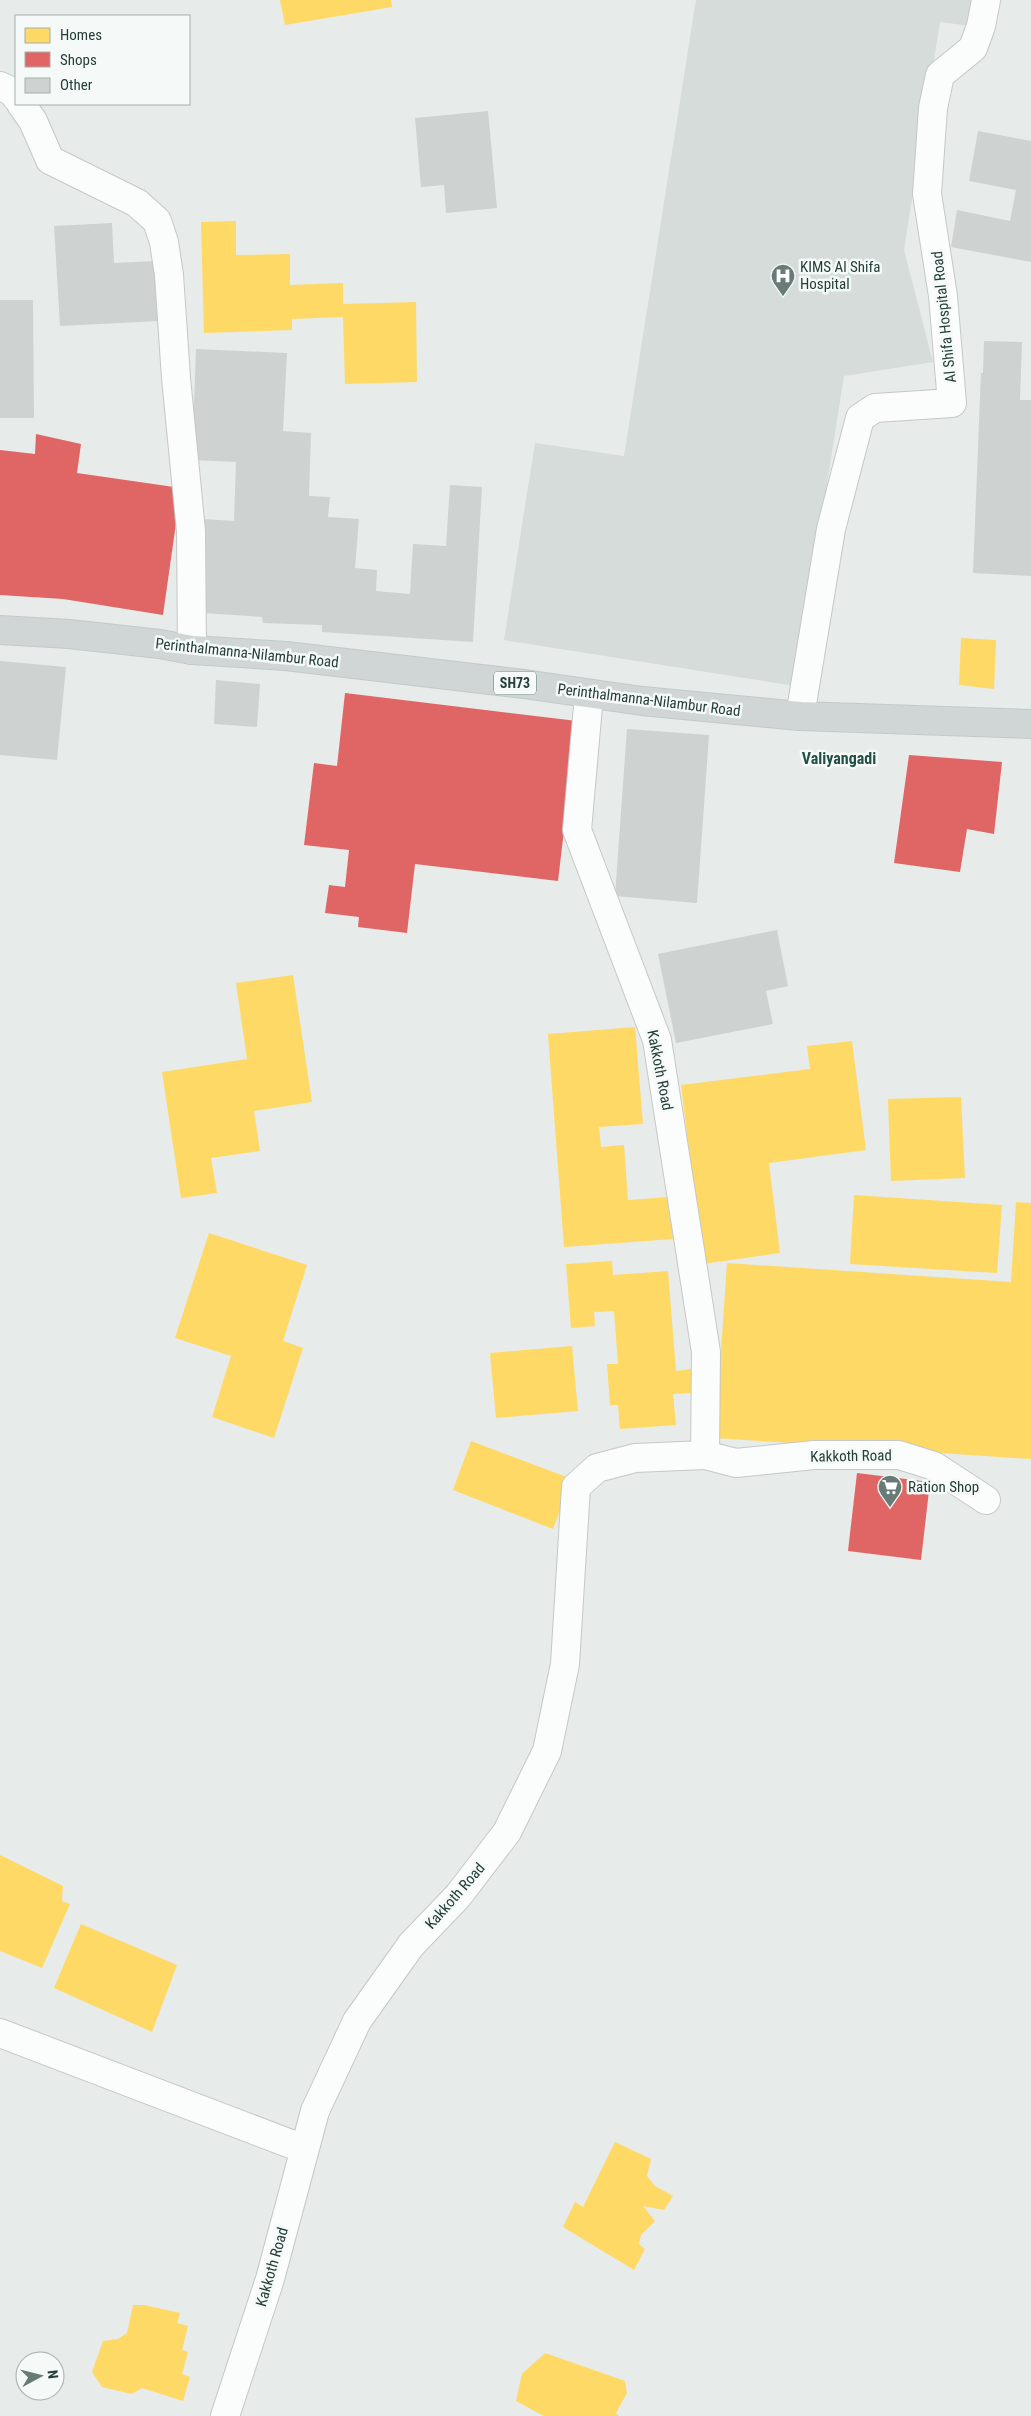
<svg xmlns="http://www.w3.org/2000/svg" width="1031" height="2416" font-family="'Roboto Condensed',sans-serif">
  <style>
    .built { fill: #d5dcd9 }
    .homes { fill: #ffd966 }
    .shops { fill: #e06666 }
    .building { fill: #ced2d1 }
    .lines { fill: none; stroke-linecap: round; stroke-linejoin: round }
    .minor-casing { stroke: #c4c8c6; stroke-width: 30 }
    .primary-casing { stroke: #c2cac8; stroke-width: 30 }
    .minor { stroke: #fbfcfc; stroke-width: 28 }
    .primary { stroke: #d0d6d5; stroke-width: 28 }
    .labels { text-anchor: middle; stroke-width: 5; stroke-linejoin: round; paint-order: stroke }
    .shield { fill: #f5faf8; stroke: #637672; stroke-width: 1 }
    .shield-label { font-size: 14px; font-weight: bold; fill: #253e39 }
    .poi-label { font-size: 15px; fill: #253e39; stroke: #f5faf8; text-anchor: start }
    .street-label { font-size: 15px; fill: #253e39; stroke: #f5faf8 }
    .neighbourhood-label { font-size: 16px; font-weight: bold; fill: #224f46; stroke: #f5faf8 }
  </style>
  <rect width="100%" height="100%" fill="#e7ebe9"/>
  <polygon class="built" points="696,0 976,0 972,26 940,22 904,250 933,362 844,376 795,686 504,640 535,443 624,456"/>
  <g class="homes">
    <polygon points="280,0 391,0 392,7 285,25"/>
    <polygon points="236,221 236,255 290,254 290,285 343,283 343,304 416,302 417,382 345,384 343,317 292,319 292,330 204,333 201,222"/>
    <polygon points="961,638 996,640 994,689 959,685"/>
    <polygon points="293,975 312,1102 254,1111 260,1151 211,1158 217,1193 181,1198 162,1072 247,1059 236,983"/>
    <polygon points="635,1027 643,1124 599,1127 601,1147 624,1145 628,1200 670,1197 673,1239 564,1247 548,1034"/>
    <polygon points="852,1041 866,1150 769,1163 780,1253 703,1264 681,1085 810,1069 807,1046"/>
    <polygon points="961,1097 965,1178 891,1181 888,1099"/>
    <polygon points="854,1195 1002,1205 997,1273 850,1264"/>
    <polygon points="1016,1202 1031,1203 1031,1459 715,1438 727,1263 1011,1282"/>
    <polygon points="209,1233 307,1265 283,1341 303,1348 274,1438 212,1417 231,1356 175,1338"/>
    <polygon points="612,1261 613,1275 668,1271 676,1371 691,1369 691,1375 692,1393 673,1394 676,1425 620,1429 618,1405 610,1405 607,1364 618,1364 614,1311 594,1312 595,1326 571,1328 566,1264"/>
    <polygon points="572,1346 578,1411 496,1418 490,1353"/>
    <polygon points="471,1441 572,1479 553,1529 453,1490"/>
    <polygon points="0,1855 63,1886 62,1901 70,1904 42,1968 0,1951"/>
    <polygon points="81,1924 177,1965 152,2032 54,1988"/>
    <polygon points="615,2142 651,2159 647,2176 655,2186 673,2196 664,2210 643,2206 655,2221 641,2235 639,2244 645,2249 634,2270 563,2227 575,2202 583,2207"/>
    <polygon points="133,2305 144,2305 180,2313 177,2323 188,2326 182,2350 188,2352 182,2374 190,2377 183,2401 142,2388 132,2394 102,2387 92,2372 103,2341 118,2339 127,2333"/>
    <polygon points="545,2353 625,2381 627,2393 616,2413 619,2416 544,2416 516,2401 522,2374"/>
  </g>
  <g class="shops">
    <polygon points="36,434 81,444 77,473 181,488 163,615 63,599 0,595 0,450 35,454"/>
    <polygon points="345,693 577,721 558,881 415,864 407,933 358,927 359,917 325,913 329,885 345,887 349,850 304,845 314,763 337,766"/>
    <polygon points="909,755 1002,762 994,834 967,829 960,872 894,863"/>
    <polygon points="857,1473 930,1482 921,1560 848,1551"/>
  </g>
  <g class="building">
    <polygon points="488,111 497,208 446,213 444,185 421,187 415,118"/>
    <polygon points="978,131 1031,141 1031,262 951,247 957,210 1010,221 1016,190 969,181"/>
    <polygon points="112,223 114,263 155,261 159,321 60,326 54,226"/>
    <polygon points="0,300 33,300 34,418 0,418"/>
    <polygon points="984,341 1022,342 1020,400 1031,400 1031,576 973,573 981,373 983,373"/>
    <polygon points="196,349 287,353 283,431 311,433 309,496 330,497 328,517 359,519 355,568 377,570 376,591 410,594 413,544 446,546 450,485 482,487 473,642 322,632 322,625 263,623 262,617 203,613 204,519 234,521 236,462 192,460"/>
    <polygon points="0,661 66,667 57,760 0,755"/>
    <polygon points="216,680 260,684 257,727 214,724"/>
    <polygon points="627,729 709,735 697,903 615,896"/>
    <polygon points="777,930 788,986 766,991 773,1024 676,1043 658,954"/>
  </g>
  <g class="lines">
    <defs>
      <g id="minor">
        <polyline points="0,86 13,92 16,97"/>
        <polyline points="21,104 33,121 50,160 137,203 157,221 164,242 169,275 176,378 191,531 192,650"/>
        <polyline points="800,716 831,529 860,418 875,408 952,403 943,296 927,194 933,108 940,75 973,48 981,26 986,0"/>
        <polyline points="705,1455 736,1463 814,1455 899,1455 934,1466 986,1500"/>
        <polyline points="0,2033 304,2149"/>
        <polyline points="225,2416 270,2279 315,2111 357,2021 411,1945 458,1896 507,1832 547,1751 565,1664 576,1487 597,1468 635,1458 705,1455 706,1352 657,1040 577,830 589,695"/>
      </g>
      <polyline id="primary" points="0,630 69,634 160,644 192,650 286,656 524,684 642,701 800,716 1031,724"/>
    </defs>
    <use href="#minor" class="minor-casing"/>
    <use href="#primary" class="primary-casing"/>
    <use href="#minor" class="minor"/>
    <use href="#primary" class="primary"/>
  </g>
  <defs>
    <symbol id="hospital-pin" viewBox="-11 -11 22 30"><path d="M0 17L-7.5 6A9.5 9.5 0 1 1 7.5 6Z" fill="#697b77" stroke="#f5faf8"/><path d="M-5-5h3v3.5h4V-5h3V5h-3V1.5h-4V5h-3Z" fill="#fff"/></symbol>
    <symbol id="supermarket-pin" viewBox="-11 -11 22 30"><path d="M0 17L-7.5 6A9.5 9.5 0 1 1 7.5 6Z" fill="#697b77" stroke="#f5faf8"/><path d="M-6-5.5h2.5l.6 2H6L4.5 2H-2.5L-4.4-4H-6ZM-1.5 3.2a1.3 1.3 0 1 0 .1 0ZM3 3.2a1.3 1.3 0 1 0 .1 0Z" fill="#fff"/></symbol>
  </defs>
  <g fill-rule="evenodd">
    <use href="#hospital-pin" x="769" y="262" width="28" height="38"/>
    <use href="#supermarket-pin" x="876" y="1473" width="28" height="38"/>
  </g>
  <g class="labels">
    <rect class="shield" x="494" y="671.5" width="42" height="23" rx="4"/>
    <g class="shield-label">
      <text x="515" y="688">SH73</text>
    </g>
    <g class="poi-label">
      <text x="800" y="272">KIMS Al Shifa<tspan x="800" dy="17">Hospital</tspan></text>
      <text x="908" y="1492">Ration Shop</text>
    </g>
    <g class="street-label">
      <text transform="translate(944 317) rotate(-96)" y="5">Al Shifa Hospital Road</text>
      <text transform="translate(247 653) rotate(6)" y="5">Perinthalmanna-Nilambur Road</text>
      <text transform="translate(649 700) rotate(7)" y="5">Perinthalmanna-Nilambur Road</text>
      <text transform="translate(660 1070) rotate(79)" y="5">Kakkoth Road</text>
      <text transform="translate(851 1456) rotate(-1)" y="5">Kakkoth Road</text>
      <text transform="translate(455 1896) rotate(-49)" y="5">Kakkoth Road</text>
      <text transform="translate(272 2267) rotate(-74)" y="5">Kakkoth Road</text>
    </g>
    <g class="neighbourhood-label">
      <text x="839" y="764">Valiyangadi</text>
    </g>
  </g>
  <rect x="15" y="15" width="175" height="90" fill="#f5faf8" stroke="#a2afac"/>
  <rect x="25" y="28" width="25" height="15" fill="#ffd966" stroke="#a2afac"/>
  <text x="60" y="40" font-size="15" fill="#253e39">Homes</text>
  <rect x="25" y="52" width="25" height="15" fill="#e06666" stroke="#a2afac"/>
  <text x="60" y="65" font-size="15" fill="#253e39">Shops</text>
  <rect x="25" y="78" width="25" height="15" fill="#ced2d1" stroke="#a2afac"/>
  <text x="60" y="90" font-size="15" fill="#253e39">Other</text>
  <g transform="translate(40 2376) rotate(83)"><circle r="24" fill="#f5faf8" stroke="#a2afac"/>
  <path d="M0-4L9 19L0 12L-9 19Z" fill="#697b77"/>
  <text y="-8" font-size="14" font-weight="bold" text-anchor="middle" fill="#253e39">N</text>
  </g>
</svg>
